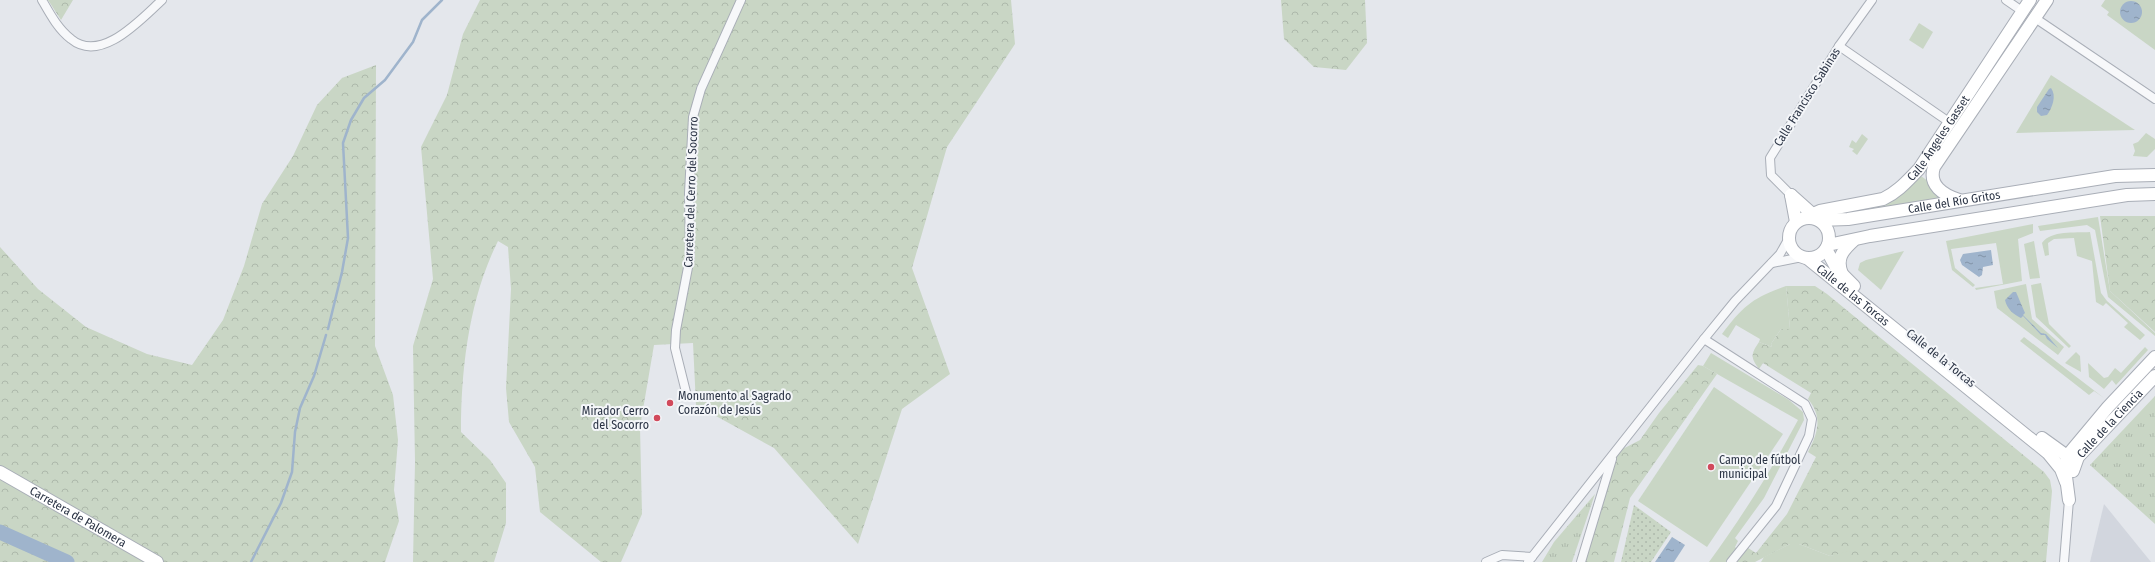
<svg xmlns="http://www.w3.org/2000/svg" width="2155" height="562" font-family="'Fira Sans Condensed',sans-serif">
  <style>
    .built { fill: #d2d6de }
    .grass { fill: url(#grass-dots) }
    .forest { fill: url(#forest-crowns) }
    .park { fill: url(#park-tufts) }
    .garden { fill: #c9d6c5 }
    .water { fill: url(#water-ripples) }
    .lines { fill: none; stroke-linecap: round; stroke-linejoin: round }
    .stream { stroke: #9fb4cc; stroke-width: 2.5 }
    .river { stroke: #9fb4cc; stroke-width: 15 }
    .street-casing { stroke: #a9aeb7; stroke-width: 10 }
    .secondary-casing { stroke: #a9aeb7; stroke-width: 14 }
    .street { stroke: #f7f8fa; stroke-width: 8 }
    .secondary { stroke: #fff; stroke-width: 12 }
    .poi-dot { fill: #d1495b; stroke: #f4f6f9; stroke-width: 1.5 }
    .labels { text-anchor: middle; stroke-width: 4; stroke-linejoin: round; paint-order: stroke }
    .street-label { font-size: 12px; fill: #2b3445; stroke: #f4f6f9 }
    .poi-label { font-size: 12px; fill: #2b3445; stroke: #f4f6f9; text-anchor: start }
  </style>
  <defs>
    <pattern id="grass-dots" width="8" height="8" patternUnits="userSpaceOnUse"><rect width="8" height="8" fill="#c9d6c5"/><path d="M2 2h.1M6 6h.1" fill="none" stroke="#adb8ab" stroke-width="1.8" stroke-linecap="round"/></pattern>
    <pattern id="forest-crowns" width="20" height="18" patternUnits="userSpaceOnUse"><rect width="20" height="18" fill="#c9d6c5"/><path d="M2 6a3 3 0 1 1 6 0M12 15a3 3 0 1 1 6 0" fill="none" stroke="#adb8ab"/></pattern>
    <pattern id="park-tufts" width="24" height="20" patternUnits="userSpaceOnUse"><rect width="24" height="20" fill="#c9d6c5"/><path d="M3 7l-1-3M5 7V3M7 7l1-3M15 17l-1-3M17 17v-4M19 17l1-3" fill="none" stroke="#adb8ab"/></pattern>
    <pattern id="water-ripples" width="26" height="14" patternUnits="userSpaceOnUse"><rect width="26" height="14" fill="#9fb4cc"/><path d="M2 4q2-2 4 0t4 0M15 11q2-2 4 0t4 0" fill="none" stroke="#8293a7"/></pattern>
  </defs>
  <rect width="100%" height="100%" fill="#e4e7ec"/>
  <polygon class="built" points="2104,504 2151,562 2090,562"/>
  <polygon class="grass" points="1634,505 1671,532 1651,562 1621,562"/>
  <g class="forest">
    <polygon points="48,0 73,0 61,20"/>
    <path d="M 480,0 L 1011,0 L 1015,44 L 947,147 L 912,268 L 950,374 L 902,409 L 858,544 L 774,448 L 696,405 L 693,343 L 654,345 L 640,427 L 642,514 L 621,562 L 601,562 L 540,512 L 535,467 L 509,422 L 506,388 L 511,289 L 508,247 L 498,241 C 469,299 461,368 461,432 L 490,460 L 506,483 L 506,523 L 494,562 L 413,562 L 415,462 L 413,346 L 433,279 L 421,147 L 447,95 L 463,34 Z"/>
    <polygon points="1281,0 1365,0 1367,43 1346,70 1314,67 1284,39"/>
    <polygon points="376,65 375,346 393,395 398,440 394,490 399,521 385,562 0,562 0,247 38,289 86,327 147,354 192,365 223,320 244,266 262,204 293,156 317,105 342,78"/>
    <polygon points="2100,216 2155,216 2155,332 2110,291"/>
    <path d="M 1786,286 L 1815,286 L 1827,294 L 2044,472 L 2050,480 L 2052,491 L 2046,562 L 1849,562 L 1836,555 L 1830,556 L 1799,544 L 1790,544 L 1755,562 L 1731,562 L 1745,546 L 1756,553 L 1787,514 L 1816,457 L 1808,452 C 1818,433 1823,417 1808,399 L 1811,393 L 1763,363 L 1759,369 C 1750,357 1751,354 1759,342 L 1772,347 L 1771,344 L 1781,329 L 1790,329 Z"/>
    <polygon points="1698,365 1703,366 1717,374 1630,498 1614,562 1581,562 1613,454 1640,440 1659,413"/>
  </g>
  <g class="park">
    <polygon points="2155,396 2155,524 2090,465"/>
    <polygon points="1595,494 1572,562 1542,562 1554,542"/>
  </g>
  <g class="garden">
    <polygon points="2105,0 2155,0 2155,50 2107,15 2109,12 2101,6"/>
    <polygon points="1919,23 1933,32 1923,49 1909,40"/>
    <polygon points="2051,75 2135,130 2016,133"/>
    <polygon points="2146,133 2155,139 2155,149 2147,157 2133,156 2135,151 2133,144 2138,142"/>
    <polygon points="1862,134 1868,139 1857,155 1852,151 1854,149 1849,147 1852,140 1856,143"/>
    <path d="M 1918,174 L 1928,181 L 1942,198 L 1862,212 L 1861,207 C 1895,201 1896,201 1918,174 Z"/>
    <polygon points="2098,217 2110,291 2155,333 2155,336 2108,297 2095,230 2087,225 2040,231 2038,226"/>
    <polygon points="2033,224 2033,233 2018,239 2022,281 1976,290 1975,288 2003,284 1996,243 1951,249 1955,268 1975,285 1973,287 1952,270 1946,241"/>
    <path d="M 2090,232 L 2101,293 L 2107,301 L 2145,335 L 2140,340 L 2124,327 L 2128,323 L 2106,303 L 2103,306 L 2096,302 L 2092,261 L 2077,256 L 2074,238 L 2054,239 L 2048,243 L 2049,255 L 2045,256 L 2042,243 C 2051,230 2075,233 2090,232 Z"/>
    <polygon points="2034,241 2040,278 2030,279 2024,244"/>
    <polygon points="1904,251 1881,290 1858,270 1860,263 1866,260"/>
    <polygon points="2041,283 2049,324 2071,346 2069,348 2036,317 2031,285"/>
    <polygon points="2026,284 2032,319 2064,347 2058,355 1997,308 1994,291"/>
    <path d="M 1786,286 L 1790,329 L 1781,329 L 1771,344 L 1772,347 L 1759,342 L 1760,339 L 1736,325 L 1728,338 L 1722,334 C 1743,306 1752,298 1786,286 Z"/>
    <polygon points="2024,337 2104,398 2094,391 2089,395 2020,341"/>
    <polygon points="2145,347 2148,350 2116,385 2112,380 2104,389 2089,377 2088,363 2104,378 2108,377 2115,368 2121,373"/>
    <polygon points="2076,352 2080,356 2081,372 2065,363"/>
    <path d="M 1711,353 L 1789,400 L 1803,412 L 1804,420 L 1764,498 L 1735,538 L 1738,541 L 1735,547 L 1739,551 L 1730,562 L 1709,562 C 1742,517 1772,469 1798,420 L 1703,366 Z"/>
    <polygon points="1714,387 1783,434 1707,547 1638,501"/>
    <polygon points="1790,544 1799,544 1830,556 1850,551 1851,558 1849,562 1761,562 1764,557"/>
  </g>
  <g class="water">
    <circle cx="2131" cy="12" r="11"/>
    <path d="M 2051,88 C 2057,96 2052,108 2047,115 L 2041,116 L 2037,112 L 2037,107 L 2049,89 Z"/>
    <polygon points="1991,250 1993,265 1983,267 1982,275 1979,277 1962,265 1960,260 1963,254"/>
    <path d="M 2013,292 L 2016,292 L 2025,313 L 2023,315 L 2041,333 L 2046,334 L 2058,348 L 2047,339 L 2045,335 L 2041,335 L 2023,316 L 2021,318 C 2013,314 2007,309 2005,300 Z"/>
    <polygon points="1672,537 1685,545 1674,562 1655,562"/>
  </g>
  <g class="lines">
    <g class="stream">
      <polyline points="328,329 342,272 348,238 343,143 351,120 364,98 385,80 413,42 422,20 442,0"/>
      <polyline points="251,562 281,503 292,472 295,432 300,408 314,376 326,335"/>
    </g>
    <polyline class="river" points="0,532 67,562"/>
    <defs>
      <g id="street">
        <path d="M 42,0 C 50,14 58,29 71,39 C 101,64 141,19 162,0"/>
        <polyline points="2006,0 2022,11"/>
        <polyline points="2035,18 2155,99"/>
        <polyline points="1839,46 1949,122"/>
        <polyline points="1791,195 1771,175 1770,158 1839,46 1872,0"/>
        <polyline points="1772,263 1802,257"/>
        <polyline points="1704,339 1805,404 1812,419 1809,436 1776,506 1731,562"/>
        <polyline points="686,392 675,348 676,330 690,257 689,193 693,117 701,89 741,0"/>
        <polyline points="1486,562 1502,555 1532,557"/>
        <polyline points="1528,562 1704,339 1735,301 1780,254 1789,238"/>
        <polyline points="1581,562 1612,459"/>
        <polyline points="2064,562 2069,500"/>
      </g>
      <g id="secondary">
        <path id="s1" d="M 1791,195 L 1819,220 L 1848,219 L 2115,176 L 2155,175"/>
        <polyline points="1791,195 1796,222"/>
        <path d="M 1959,200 C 1943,195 1928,185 1934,167 L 2047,0"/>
        <circle cx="1809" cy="238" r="20"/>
        <path id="s2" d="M 1804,218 L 1820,211 L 1883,199 C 1898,192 1908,180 1919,169 L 2030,0"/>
        <polyline points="1828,245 1870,236 2127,195 2155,194"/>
        <polyline points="1826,249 1837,269 1854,286"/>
        <path id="s3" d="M 1807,258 L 2048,453 L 2061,469 L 2066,482"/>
        <path d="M 1842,274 C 1836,259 1842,251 1853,241"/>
        <polyline points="2042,438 2067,456 2074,467"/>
        <path id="s4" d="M 2073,471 L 2078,457 L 2155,376"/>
        <path id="s5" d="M 0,472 L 157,562"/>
        <polyline points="2069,500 2065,469 2067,456 2108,407 2155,357"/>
      </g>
    </defs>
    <use href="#street" class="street-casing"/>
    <use href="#secondary" class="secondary-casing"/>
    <use href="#street" class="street"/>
    <use href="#secondary" class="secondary"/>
  </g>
  <g class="poi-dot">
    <circle cx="670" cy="403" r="4"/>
    <circle cx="657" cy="418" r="4"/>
    <circle cx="1711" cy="467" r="4"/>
  </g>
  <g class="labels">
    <g class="street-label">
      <text transform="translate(1807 97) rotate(-58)" y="4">Calle Francisco Sabinas</text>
      <text dy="4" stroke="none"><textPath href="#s2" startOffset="165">Calle Ángeles Gasset</textPath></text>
      <text transform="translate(691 192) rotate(-88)" y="4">Carretera del Cerro del Socorro</text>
      <text dy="4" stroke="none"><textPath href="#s1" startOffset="174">Calle del Río Gritos</textPath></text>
      <text dy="4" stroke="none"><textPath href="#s3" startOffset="59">Calle de las Torcas</textPath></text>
      <text transform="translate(1941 358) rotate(39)" y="4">Calle de la Torcas</text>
      <text dy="4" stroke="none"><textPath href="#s4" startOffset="61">Calle de la Ciencia</textPath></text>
      <text dy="4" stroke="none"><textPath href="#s5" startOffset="90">Carretera de Palomera</textPath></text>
    </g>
    <g class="poi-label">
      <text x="678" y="400">Monumento al Sagrado<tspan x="678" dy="14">Corazón de Jesús</tspan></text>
      <text x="649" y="415" text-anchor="end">Mirador Cerro<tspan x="649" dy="14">del Socorro</tspan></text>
      <text x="1719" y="464">Campo de fútbol<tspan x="1719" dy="14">municipal</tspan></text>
    </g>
  </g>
</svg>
